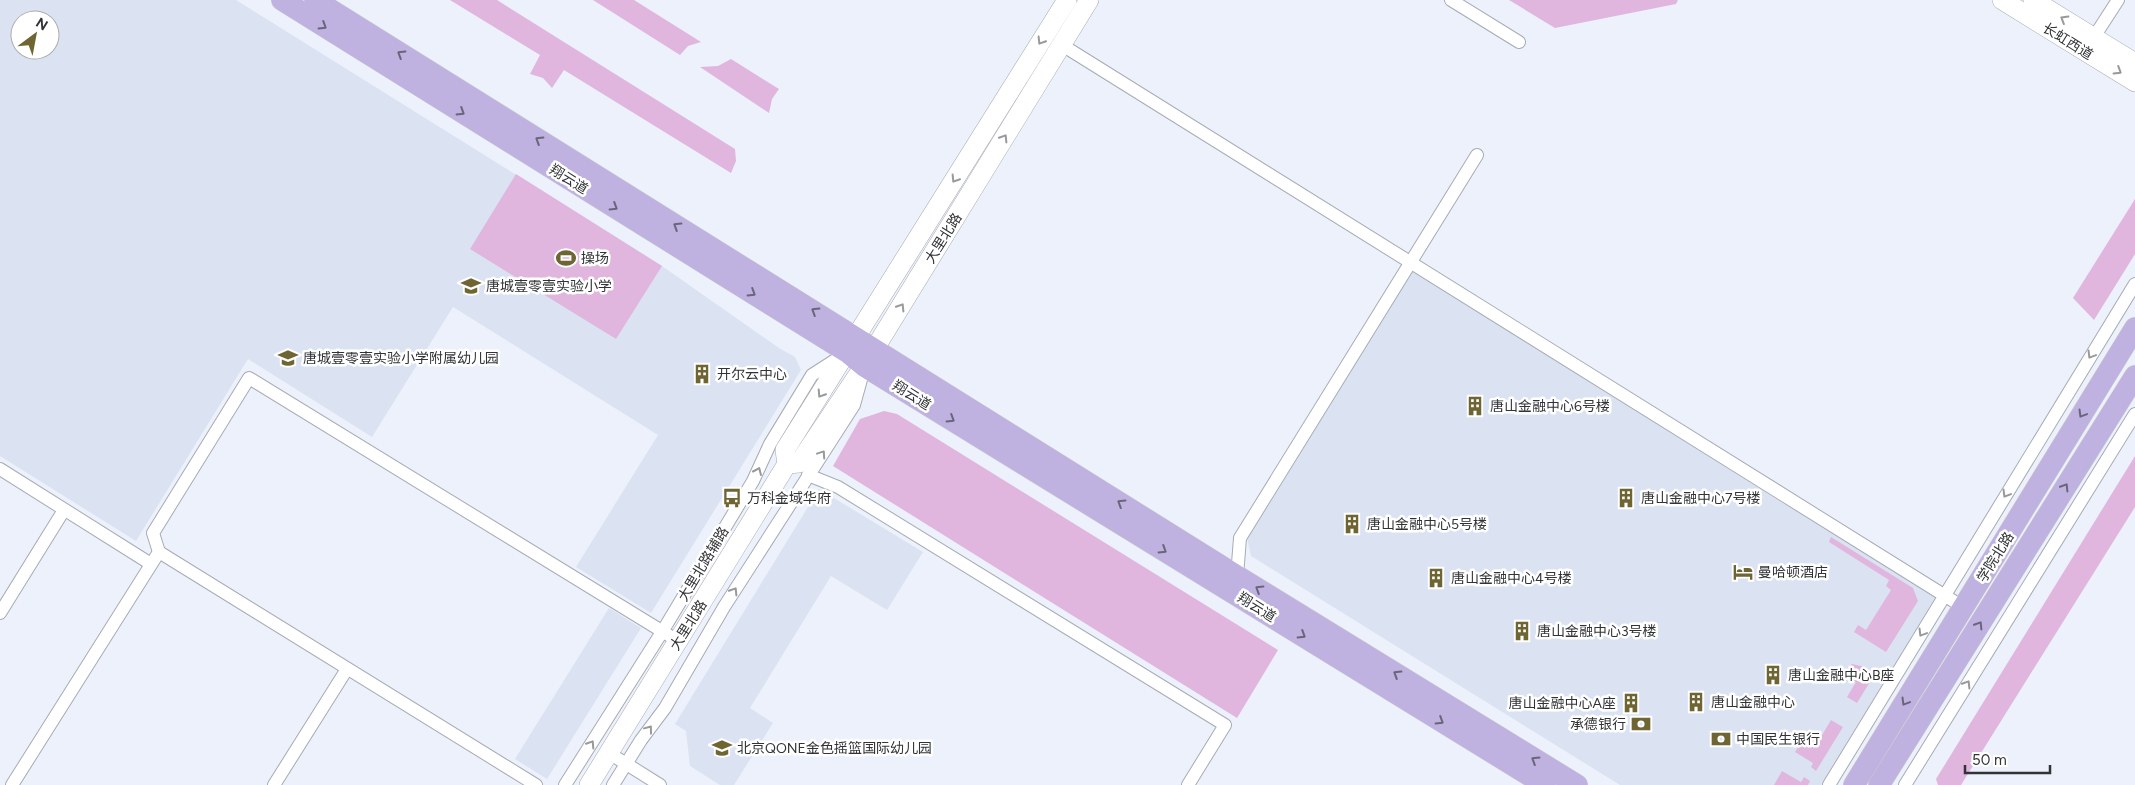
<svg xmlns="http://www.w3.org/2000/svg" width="2135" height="785" font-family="Figtree,'Noto Sans SC',sans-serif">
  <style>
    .built { fill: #dbe3f3; fill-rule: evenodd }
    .green { fill: #e0b6de }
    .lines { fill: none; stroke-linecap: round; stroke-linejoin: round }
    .minor-casing { stroke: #a7abb4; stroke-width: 14 }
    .secondary-casing { stroke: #a7abb4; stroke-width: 20 }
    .primary-casing { stroke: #cececf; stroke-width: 22 }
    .minor { stroke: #fff; stroke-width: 12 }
    .secondary { stroke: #fff; stroke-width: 19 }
    .primary { stroke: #bfb2e1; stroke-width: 21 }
    .oneway { stroke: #98999a }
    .oneway2 { stroke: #6a667a }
    .labels { text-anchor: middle; stroke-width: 5; stroke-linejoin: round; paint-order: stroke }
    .street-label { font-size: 14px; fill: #313336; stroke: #fff }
    .poi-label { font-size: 14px; fill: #313336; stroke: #fff; text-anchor: start }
  </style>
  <rect width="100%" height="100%" fill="#ecf1fb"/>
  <g class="built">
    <path d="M 0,0 L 236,0 L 662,266 L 779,348 L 795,357 L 801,370 L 651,613 L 576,567 L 658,435 L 453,307 L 372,437 L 248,359 L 136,541 L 0,456 ZM 20,20 L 50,20 L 50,50 L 20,50 Z"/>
    <polygon points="1414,269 1941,588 1821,785 1620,785 1251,556 1247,538"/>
    <polygon points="819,489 923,552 887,610 831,576 750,708 773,723 734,785 720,785 690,766 686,731 675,724"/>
    <polygon points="609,608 641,628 547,779 515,759"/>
  </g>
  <g class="green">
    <polygon points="450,0 497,0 735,149 736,161 731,173 564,70 552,88 543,78 530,74 540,55"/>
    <polygon points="593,0 634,0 701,42 688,46 680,55"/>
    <polygon points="1509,0 1678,0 1676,4 1555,28"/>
    <polygon points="731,59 779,89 772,99 769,113 700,67 718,66"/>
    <polygon points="516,174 662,266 616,339 470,249"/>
    <polygon points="2135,199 2135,254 2094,320 2073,298"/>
    <polygon points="884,411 897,414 1278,650 1237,718 833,466 860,419"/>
    <polygon points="2135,456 2135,507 1961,785 1938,785 1936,779"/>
    <polygon points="1831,537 1913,588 1918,601 1886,652 1854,632 1858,625 1866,630 1891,590 1886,586 1889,580 1829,542"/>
    <polygon points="1852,664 1865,667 1873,677 1857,703 1847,697 1856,682 1842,673"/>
    <polygon points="1831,720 1843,727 1816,771 1811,767 1813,763 1795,752 1806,734 1818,742"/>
    <polygon points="1782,771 1801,782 1804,777 1810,781 1808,785 1774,785"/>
  </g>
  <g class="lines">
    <defs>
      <g id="minor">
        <polyline points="1451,0 1519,42"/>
        <polyline points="2094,37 2118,0"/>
        <polyline points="1062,45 1963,607"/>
        <polyline points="0,469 151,564"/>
        <polyline points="808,475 838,487 1225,725 1188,785"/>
        <polyline points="159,552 153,533 249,378 678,641"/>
        <polyline points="1237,576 1240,538 1477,155"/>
        <polyline points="0,613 64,510"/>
        <polyline points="609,753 660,785"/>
        <polyline points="12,785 159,552 536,785"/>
        <polyline points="274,785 347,669"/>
        <polyline points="565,785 662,632 753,481 770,444 812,375 840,357"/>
        <polyline points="613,785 641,740 665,708 724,607 854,405 862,376"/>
        <polyline points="1829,785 2135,284"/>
        <polyline points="1905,785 2135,414"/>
      </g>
      <g id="secondary">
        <polyline points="2002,0 2135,82"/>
        <polyline points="2033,0 2135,63"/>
        <polyline points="787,464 799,463 864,366 1089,0"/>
        <polyline points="589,785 787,464 785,450 1067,0"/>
      </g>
      <g id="primary">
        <polyline points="282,0 847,352 864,366 1545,785"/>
        <polyline points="315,0 1237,576 1577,785"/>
        <polyline points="1854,785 2135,328"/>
        <polyline points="1879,785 2135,376"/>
      </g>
    </defs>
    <use href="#minor" class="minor-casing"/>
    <use href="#secondary" class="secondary-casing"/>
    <use href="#primary" class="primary-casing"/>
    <use href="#minor" class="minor"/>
    <use href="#secondary" class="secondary"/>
    <use href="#primary" class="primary"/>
  </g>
  <defs><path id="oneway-chevron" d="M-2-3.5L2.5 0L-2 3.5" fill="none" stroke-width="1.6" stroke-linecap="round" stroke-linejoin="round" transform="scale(1.25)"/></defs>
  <g class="oneway">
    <use href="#oneway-chevron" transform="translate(2064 19) rotate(-149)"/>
    <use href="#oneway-chevron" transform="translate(1041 41) rotate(122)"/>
    <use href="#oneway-chevron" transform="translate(2118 71) rotate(32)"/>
    <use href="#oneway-chevron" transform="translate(1004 138) rotate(-58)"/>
    <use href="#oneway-chevron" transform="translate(955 179) rotate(122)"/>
    <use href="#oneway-chevron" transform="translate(901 307) rotate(-58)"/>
    <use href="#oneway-chevron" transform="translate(2091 355) rotate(121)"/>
    <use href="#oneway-chevron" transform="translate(821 394) rotate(123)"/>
    <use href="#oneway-chevron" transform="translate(822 454) rotate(-56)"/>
    <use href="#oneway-chevron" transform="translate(758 471) rotate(-66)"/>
    <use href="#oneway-chevron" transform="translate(2006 494) rotate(121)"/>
    <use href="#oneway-chevron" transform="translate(734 591) rotate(-58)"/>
    <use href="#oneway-chevron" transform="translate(1922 633) rotate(121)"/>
    <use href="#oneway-chevron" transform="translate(1967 684) rotate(-58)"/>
    <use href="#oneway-chevron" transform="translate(649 729) rotate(-53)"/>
    <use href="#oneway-chevron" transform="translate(591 744) rotate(-57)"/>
  </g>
  <g class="oneway2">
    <use href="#oneway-chevron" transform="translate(323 26) rotate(32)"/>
    <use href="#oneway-chevron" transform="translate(401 54) rotate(-148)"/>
    <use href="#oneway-chevron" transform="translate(461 112) rotate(32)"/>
    <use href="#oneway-chevron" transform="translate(539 140) rotate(-148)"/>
    <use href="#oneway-chevron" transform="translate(614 207) rotate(32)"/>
    <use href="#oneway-chevron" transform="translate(677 226) rotate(-148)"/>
    <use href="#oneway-chevron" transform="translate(752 293) rotate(32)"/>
    <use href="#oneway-chevron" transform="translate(815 311) rotate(-148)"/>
    <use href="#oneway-chevron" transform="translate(2082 414) rotate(121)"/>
    <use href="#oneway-chevron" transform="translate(951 419) rotate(32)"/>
    <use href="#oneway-chevron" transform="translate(2065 487) rotate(-58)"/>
    <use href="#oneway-chevron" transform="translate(1121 503) rotate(-148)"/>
    <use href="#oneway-chevron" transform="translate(1163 550) rotate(32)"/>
    <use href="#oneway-chevron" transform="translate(1259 589) rotate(-148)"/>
    <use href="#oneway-chevron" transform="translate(1979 625) rotate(-58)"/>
    <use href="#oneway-chevron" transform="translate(1302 635) rotate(32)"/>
    <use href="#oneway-chevron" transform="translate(1397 674) rotate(-148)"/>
    <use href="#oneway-chevron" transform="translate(1905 702) rotate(121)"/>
    <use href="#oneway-chevron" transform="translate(1440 721) rotate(32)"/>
    <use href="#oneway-chevron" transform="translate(1535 760) rotate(-148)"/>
  </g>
  <defs>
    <symbol id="stadium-bare" viewBox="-9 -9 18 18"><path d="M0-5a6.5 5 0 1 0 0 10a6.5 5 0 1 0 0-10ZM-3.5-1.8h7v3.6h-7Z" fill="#6e6532" stroke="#fff" stroke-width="2.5" paint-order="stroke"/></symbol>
    <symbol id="school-bare" viewBox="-9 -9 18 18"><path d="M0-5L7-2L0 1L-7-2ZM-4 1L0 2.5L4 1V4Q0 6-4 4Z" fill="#6e6532" stroke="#fff" stroke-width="2.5" paint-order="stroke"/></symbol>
    <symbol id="building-bare" viewBox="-9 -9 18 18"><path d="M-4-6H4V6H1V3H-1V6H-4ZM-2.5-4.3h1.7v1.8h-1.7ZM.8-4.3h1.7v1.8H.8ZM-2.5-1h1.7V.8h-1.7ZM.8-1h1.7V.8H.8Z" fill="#6e6532" stroke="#fff" stroke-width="2.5" paint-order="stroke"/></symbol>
    <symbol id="bus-bare" viewBox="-9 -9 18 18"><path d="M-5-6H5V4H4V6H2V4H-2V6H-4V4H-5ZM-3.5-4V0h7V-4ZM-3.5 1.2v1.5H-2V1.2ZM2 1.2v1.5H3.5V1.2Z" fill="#6e6532" stroke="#fff" stroke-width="2.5" paint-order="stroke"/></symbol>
    <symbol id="hotel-bare" viewBox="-9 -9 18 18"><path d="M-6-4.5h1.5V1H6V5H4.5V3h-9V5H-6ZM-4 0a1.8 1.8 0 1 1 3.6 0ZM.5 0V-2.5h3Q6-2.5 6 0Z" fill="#6e6532" stroke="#fff" stroke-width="2.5" paint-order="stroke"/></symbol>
    <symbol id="bank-bare" viewBox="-9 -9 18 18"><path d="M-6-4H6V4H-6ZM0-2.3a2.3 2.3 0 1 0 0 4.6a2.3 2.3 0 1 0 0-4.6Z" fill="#6e6532" stroke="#fff" stroke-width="2.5" paint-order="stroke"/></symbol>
  </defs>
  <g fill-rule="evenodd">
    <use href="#stadium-bare" x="552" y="244" width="28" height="28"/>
    <use href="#school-bare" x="457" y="272" width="28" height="28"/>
    <use href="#school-bare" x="274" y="344" width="28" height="28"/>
    <use href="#building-bare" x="688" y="360" width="28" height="28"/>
    <use href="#building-bare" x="1461" y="392" width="28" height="28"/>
    <use href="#bus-bare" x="718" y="484" width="28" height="28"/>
    <use href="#building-bare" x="1612" y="484" width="28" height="28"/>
    <use href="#building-bare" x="1338" y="510" width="28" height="28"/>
    <use href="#hotel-bare" x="1729" y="558" width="28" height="28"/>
    <use href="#building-bare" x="1422" y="564" width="28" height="28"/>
    <use href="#building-bare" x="1508" y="617" width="28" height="28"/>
    <use href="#building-bare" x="1759" y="661" width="28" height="28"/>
    <use href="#building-bare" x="1682" y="688" width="28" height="28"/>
    <use href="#building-bare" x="1617" y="689" width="28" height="28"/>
    <use href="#bank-bare" x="1627" y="710" width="28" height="28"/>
    <use href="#bank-bare" x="1707" y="725" width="28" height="28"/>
    <use href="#school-bare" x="708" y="734" width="28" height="28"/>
  </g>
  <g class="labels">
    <g class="street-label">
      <text transform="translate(2068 41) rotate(32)" y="5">长虹西道</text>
      <text transform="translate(569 179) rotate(32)" y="5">翔云道</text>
      <text transform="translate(943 238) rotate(-58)" y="5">大里北路</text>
      <text transform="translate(912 395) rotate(32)" y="5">翔云道</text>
      <text transform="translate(1995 557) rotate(-58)" y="5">学院北路</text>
      <text transform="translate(703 564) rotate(-59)" y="5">大里北路辅路</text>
      <text transform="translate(1257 607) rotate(32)" y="5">翔云道</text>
      <text transform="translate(688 625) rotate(-58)" y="5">大里北路</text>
    </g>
    <g class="poi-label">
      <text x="581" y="263">操场</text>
      <text x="486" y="291">唐城壹零壹实验小学</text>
      <text x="303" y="363">唐城壹零壹实验小学附属幼儿园</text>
      <text x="717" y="379">开尔云中心</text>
      <text x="1490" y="411">唐山金融中心6号楼</text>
      <text x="747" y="503">万科金域华府</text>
      <text x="1641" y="503">唐山金融中心7号楼</text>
      <text x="1367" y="529">唐山金融中心5号楼</text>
      <text x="1758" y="577">曼哈顿酒店</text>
      <text x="1451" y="583">唐山金融中心4号楼</text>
      <text x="1537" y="636">唐山金融中心3号楼</text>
      <text x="1788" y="680">唐山金融中心B座</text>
      <text x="1711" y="707">唐山金融中心</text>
      <text x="1616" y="708" text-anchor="end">唐山金融中心A座</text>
      <text x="1626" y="729" text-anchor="end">承德银行</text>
      <text x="1736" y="744">中国民生银行</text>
      <text x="737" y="753">北京QONE金色摇篮国际幼儿园</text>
    </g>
  </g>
  <g transform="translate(35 35) rotate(32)"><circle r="24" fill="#ffffff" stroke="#adadaf"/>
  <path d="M0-4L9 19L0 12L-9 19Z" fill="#6e6532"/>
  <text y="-8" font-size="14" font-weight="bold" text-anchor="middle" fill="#313336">N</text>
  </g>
  <path d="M1965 765v8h85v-8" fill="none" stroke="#313336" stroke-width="2.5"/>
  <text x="1972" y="765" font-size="15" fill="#313336" stroke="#ffffff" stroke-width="4" paint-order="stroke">50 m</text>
</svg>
